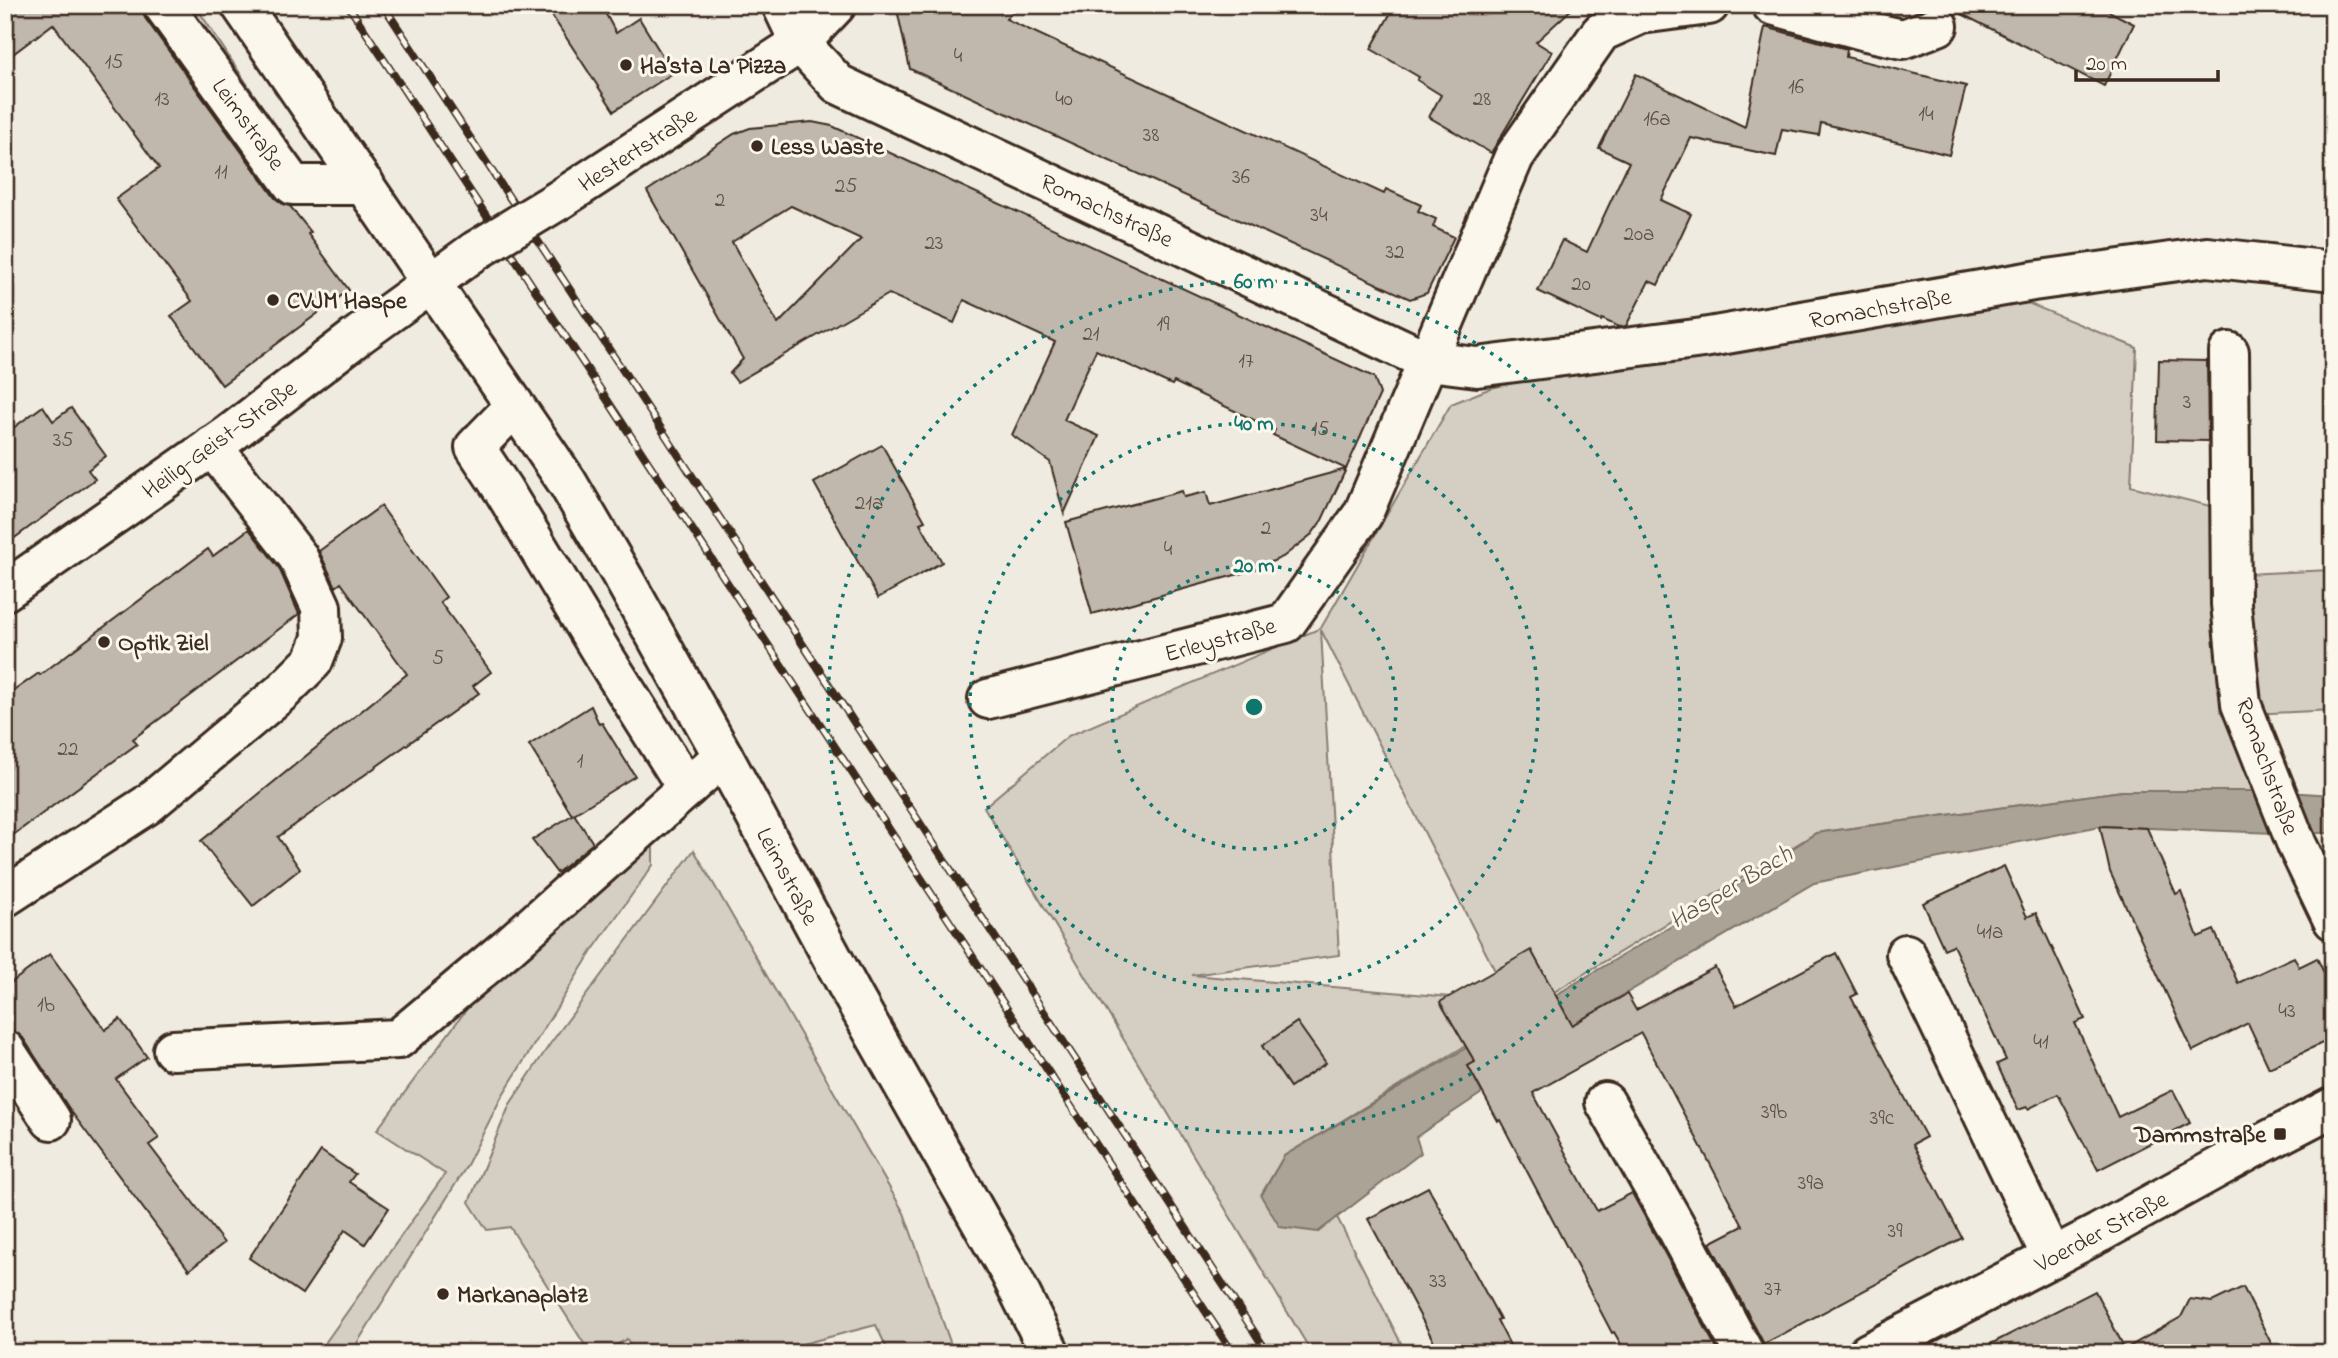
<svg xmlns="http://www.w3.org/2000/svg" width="2338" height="1358" font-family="'Indie Flower',sans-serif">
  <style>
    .green { fill: #d5cec3; stroke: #887c70; stroke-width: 2; fill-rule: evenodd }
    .water { fill: #aca397; stroke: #7f7367; stroke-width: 2 }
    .building { fill: #c0b8ad; stroke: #3b2a1e; stroke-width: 2; fill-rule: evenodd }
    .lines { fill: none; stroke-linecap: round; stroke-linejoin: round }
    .minor-casing { stroke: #3b2a1e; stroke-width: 44 }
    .major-casing { stroke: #3b2a1e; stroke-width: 44 }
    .minor { stroke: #fbf7ec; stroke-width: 38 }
    .major { stroke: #fbf7ec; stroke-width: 38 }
    .rail-casing { stroke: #3b2a1e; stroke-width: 8 }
    .rail { stroke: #fbf7ec; stroke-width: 5; stroke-dasharray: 16; stroke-linecap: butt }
    .minor-bridge-casing { stroke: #3b2a1e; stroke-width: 44; stroke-linecap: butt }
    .minor-bridge { stroke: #fbf7ec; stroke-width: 38 }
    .ring { fill: none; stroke: #0f766e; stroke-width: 3.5; stroke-dasharray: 3.5 7 }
    .poi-dot { fill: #3b2a1e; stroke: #fbf7ec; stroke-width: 2.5 }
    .labels { text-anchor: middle; stroke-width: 6; stroke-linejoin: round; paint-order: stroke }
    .number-label { font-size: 21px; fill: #5c4e42 }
    .poi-label { font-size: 24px; font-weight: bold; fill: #3b2a1e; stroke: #fbf7ec; text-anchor: start }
    .street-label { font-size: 24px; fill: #3b2a1e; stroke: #fbf7ec }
    .water-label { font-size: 26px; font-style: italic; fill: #635448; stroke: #fbf7ec }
    .centre { fill: #0f766e; stroke: #fbf7ec; stroke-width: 3.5 }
    .ring-label { font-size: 21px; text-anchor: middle; font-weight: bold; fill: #0f766e; stroke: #fbf7ec; stroke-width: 6; stroke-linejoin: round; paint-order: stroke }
  </style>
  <rect width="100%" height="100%" fill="#f0ebe0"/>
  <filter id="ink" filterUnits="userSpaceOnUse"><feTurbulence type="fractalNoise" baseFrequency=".0143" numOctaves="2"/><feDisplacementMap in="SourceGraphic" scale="14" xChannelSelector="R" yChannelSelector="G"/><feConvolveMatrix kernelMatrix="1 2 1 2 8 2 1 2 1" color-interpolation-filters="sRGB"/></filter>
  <g filter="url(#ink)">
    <g class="green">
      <polygon points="177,5 195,5 267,114 258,117"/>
      <path d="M 2018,299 L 2137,348 L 2131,486 L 2214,507 L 2270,791 L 2122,791 L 1816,833 L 1284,1156 L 1261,1195 L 1318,1232 L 1337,1217 L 1406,1353 L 1312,1353 L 984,807 L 1068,736 L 1321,628 L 1451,404 L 1491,388 L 1521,381 ZM 1321,630 L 1511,1002 L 1510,1002 L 1192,975 L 1339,955 Z"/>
      <polygon points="2330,570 2333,710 2252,714 2246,574"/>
      <polygon points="653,843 653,865 592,951 502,1096 466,1167 351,1353 318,1353 445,1174 377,1130 483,987"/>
      <polygon points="694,850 904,1213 954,1353 889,1353 876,1325 767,1353 634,1353 627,1339 603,1353 590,1353 510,1227 487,1230 469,1202 510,1104 550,1044"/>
    </g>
    <polygon class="water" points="2122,791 2270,791 2333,795 2333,833 2275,833 2100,826 1814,883 1572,1025 1563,1010 1468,1066 1482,1093 1416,1137 1421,1153 1318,1232 1280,1227 1261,1196 1284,1156 1697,911 1816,833"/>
    <g class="building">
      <polygon points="5,5 141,5 145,18 275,198 283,204 290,206 311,232 308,234 349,290 222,385 171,316 192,301 116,199 159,168 53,24 5,60"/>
      <polygon points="545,5 601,5 616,33 639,18 673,73 614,111"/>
      <polygon points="896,5 1019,5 1006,19 1384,194 1386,189 1421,205 1418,211 1436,219 1433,227 1454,237 1427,293 1410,299 910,69"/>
      <polygon points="1395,5 1576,5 1536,42 1552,52 1491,153 1429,117 1441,95 1417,80 1419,77 1371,49"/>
      <polygon points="1944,5 2097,5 2134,24 2104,86"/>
      <polygon points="1765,27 1847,49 1846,57 1966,86 1949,155 1821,123 1819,135 1782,129 1776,156 1691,138 1661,200 1691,214 1658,285 1649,281 1626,326 1619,327 1602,319 1601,321 1538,291 1562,240 1587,252 1629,162 1599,148 1636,74 1745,127"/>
      <path d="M 812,122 L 832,126 L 1374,377 L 1380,394 L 1346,469 L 1273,435 L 1275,430 L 1174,382 L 1172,385 L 1096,350 L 1064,420 L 1099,436 L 1064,514 L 1050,462 L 1012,435 L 1055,342 L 964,300 L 954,323 L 889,294 L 737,382 L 730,373 L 743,359 L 647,191 L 734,134 L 750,128 ZM 791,206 L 861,239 L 778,324 L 732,242 Z"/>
      <polygon points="2159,360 2207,361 2208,441 2157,440"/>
      <polygon points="43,406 53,421 71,408 106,456 88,470 95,479 5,545 5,434"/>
      <polygon points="882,445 925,521 920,523 942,562 878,598 814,483"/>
      <polygon points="1346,469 1322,520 1312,534 1283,557 1250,571 1092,614 1066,522 1182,491 1184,497 1206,492 1210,506"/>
      <polygon points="381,506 446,597 440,602 491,672 473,686 479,693 278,837 300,869 253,906 201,841 407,674 341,583 336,587 319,551"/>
      <polygon points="249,529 279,568 299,614 133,739 137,744 5,841 5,697 39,673 40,675 208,549 213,556"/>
      <polygon points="591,706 599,724 602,723 635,776 574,814 593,843 557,873 532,840 572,815 529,745"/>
      <polygon points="2100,826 2147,828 2176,894 2181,891 2198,937 2214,930 2238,983 2294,957 2299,967 2317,958 2333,992 2333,1038 2269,1068 2248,1023 2193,1051 2110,872"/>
      <polygon points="2004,866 2027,917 2036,913 2085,1019 2075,1023 2118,1117 2173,1090 2190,1123 2098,1170 2058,1094 2028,1109 2027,1107 2018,1110 1997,1064 2006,1060 1979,1002 1953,945 1944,949 1923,903"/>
      <polygon points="1531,950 1572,1025 1627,994 1636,1010 1715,967 1736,1006 1836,953 1857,994 1851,997 1926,1137 1913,1144 1962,1238 1764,1344 1710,1243 1743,1226 1641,1033 1533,1093 1597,1211 1632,1193 1719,1353 1626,1353 1614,1332 1612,1333 1500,1120 1498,1121 1468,1066 1475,1062 1440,1002"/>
      <polygon points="50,954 105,1030 120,1019 147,1057 116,1079 159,1138 149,1145 224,1243 189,1270 70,1110 23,1038 12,1030 5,1020 5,987"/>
      <polygon points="1297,1022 1326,1063 1290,1087 1262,1046"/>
      <polygon points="321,1151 355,1174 349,1182 389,1208 365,1244 345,1230 302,1294 249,1258"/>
      <polygon points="1428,1187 1500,1319 1497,1320 1514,1353 1440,1353 1368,1219"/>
      <polygon points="2243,1287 2276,1353 1973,1353 2095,1291 2125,1349 2181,1317 2190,1299 2212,1302"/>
    </g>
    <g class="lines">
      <defs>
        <g id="minor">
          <polyline points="163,5 293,185 365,185"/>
          <polyline points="241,5 567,482 625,581 723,756 854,998 1010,1273 1050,1353"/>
          <polyline points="782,5 800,43 838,84 1428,361 1477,367 1703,338 2033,281 2207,257 2333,271"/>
          <polyline points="1772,5 1866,31 1903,39 1938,26"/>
          <polyline points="559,200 800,43 836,5"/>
          <polyline points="2229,352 2231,604 2241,704 2297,845 2333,920"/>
          <polyline points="514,407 475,447 504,491 600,650 687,788"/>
          <polyline points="5,591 230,434 359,335 475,251"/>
          <polyline points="988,699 1286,623 1363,514 1514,157 1601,32 1641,14 1709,5"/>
          <polyline points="5,897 147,805 282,692 313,661 322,638 321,607 298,557 212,446"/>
          <polyline points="1906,954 2052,1258"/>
          <polyline points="5,1050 51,1120"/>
          <polyline points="173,1050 398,1039 508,947 723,756"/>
          <polyline points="1605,1102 1675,1225 1744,1353"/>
        </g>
        <polyline id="major" points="1868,1353 2099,1233 2248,1151 2333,1107"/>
      </defs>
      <use href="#minor" class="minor-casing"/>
      <use href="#major" class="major-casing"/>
      <use href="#minor" class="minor"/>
      <use href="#major" class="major"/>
      <defs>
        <g id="rail">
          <polyline points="348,5 1233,1353"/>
          <polyline points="383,5 1268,1353"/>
        </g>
      </defs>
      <use href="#rail" class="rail-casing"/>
      <use href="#rail" class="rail"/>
      <defs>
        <polyline id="minor-bridge" points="475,251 559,200"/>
      </defs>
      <use href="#minor-bridge" class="minor-bridge-casing"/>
      <use href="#minor-bridge" class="minor-bridge"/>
    </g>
  </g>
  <g class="ring">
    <circle cx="1254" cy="707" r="142"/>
    <circle cx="1254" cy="707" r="284"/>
    <circle cx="1254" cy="707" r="426"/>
  </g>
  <g class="poi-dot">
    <circle cx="626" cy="65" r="7"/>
    <circle cx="757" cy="146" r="7"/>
    <circle cx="273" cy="300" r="7"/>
    <circle cx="104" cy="642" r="7"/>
    <rect x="2273" y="1127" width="14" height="14" rx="3.5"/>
    <circle cx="443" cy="1294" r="7"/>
  </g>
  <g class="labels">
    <g class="number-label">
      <text x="958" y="62">4</text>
      <text x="114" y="68">15</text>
      <text x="1796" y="93">16</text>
      <text x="162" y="105">13</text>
      <text x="1064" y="105">40</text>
      <text x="1482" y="105">28</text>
      <text x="1926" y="120">14</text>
      <text x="1657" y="125">16a</text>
      <text x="1151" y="141">38</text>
      <text x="221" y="178">11</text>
      <text x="1241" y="183">36</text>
      <text x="846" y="192">25</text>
      <text x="720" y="206">2</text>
      <text x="1319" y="221">34</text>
      <text x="1639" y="240">20a</text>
      <text x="934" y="249">23</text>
      <text x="1395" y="258">32</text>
      <text x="1581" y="290">20</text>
      <text x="1163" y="330">19</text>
      <text x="1091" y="340">21</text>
      <text x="1246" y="367">17</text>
      <text x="2187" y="408">3</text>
      <text x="1320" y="435">15</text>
      <text x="63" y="446">35</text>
      <text x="869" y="509">21a</text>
      <text x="1266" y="534">2</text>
      <text x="1168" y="555">4</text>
      <text x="438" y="664">5</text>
      <text x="68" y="755">22</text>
      <text x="580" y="767">1</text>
      <text x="1990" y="938">41a</text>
      <text x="46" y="1011">1b</text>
      <text x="2287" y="1017">43</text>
      <text x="2041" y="1048">41</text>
      <text x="1774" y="1118">39b</text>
      <text x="1882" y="1124">39c</text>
      <text x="1811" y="1189">39a</text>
      <text x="1895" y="1237">39</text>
      <text x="1438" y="1287">33</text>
      <text x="1773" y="1295">37</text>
    </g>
    <g class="poi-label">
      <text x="640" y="73">Ha’sta La Pizza</text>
      <text x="771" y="154">Less Waste</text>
      <text x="287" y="308">CVJM Haspe</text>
      <text x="118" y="650">Optik Ziel</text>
      <text x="2266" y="1142" text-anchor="end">Dammstraße</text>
      <text x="457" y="1302">Markanaplatz</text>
    </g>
    <g class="street-label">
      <text transform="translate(249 124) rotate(54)" y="8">Leimstraße</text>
      <text transform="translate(637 149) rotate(-33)" y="8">Hestertstraße</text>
      <text transform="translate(1107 210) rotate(25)" y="8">Romachstraße</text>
      <text transform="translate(1880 308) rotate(-10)" y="8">Romachstraße</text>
      <text transform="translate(219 439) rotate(-36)" y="8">Heilig-Geist-Straße</text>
      <text transform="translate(1220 639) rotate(-15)" y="8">Erleystraße</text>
      <text transform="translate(2268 766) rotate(70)" y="8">Romachstraße</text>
      <text transform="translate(788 876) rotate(62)" y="8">Leimstraße</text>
      <text transform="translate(2101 1231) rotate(-28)" y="8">Voerder Straße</text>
    </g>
    <g class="water-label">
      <text transform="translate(1730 886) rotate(-31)" y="9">Hasper Bach</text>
    </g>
  </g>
  <circle cx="1254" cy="707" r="10" class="centre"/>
  <g class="ring-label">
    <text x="1254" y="288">60 m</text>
    <text x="1254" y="430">40 m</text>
    <text x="1254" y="572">20 m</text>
  </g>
  <rect width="2338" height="1358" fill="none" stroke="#fbf7ec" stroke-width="28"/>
  <rect x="14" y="14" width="2310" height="1330" fill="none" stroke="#3b2a1e" stroke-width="2.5" filter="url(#ink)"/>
  <path d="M2076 70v10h142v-10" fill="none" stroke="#3b2a1e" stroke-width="3.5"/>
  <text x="2086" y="70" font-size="21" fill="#3b2a1e" stroke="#fbf7ec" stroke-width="5" paint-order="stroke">20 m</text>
</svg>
